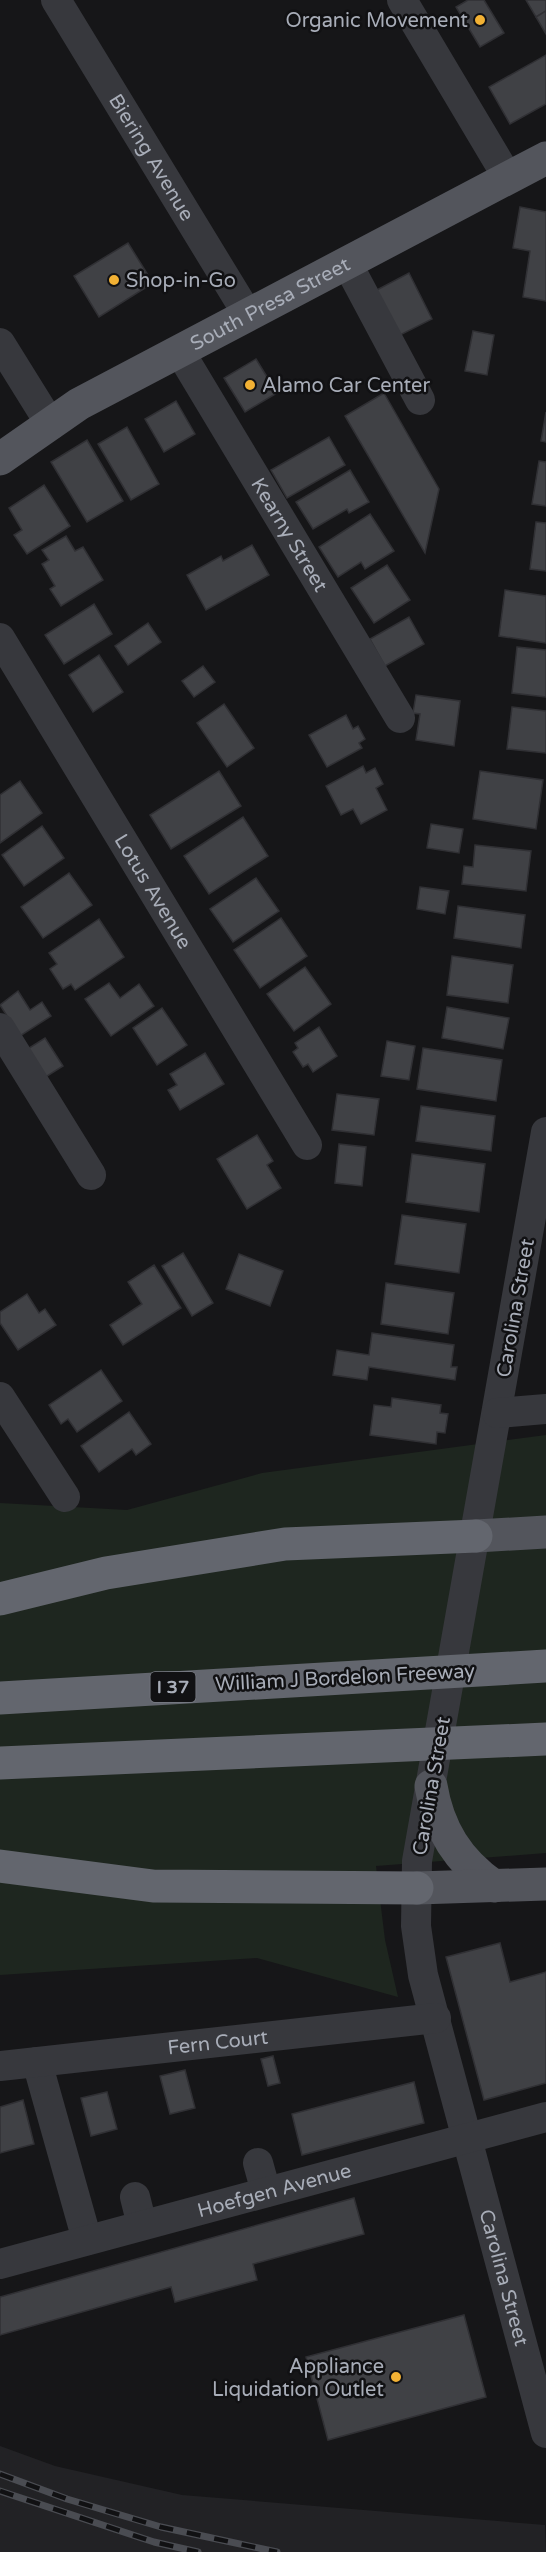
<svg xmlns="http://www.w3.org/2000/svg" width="546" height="2552" font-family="'Varela Round',sans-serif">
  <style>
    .built { fill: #222225 }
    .green { fill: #1e261f }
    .building { fill: #404145; stroke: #303034; stroke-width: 1.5 }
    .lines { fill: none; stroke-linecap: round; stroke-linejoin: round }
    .minor { stroke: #37383d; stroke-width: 30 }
    .major { stroke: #53555c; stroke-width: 33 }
    .highway { stroke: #63666e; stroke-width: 33 }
    .rail-casing { stroke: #4a4c52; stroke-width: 7 }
    .rail { stroke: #111113; stroke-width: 4.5; stroke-dasharray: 14; stroke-linecap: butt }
    .poi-dot { fill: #f2b134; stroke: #111113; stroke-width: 2 }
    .labels { text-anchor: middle; stroke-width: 5; stroke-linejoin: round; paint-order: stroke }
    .shield { fill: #111113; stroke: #7b7e86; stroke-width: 1.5 }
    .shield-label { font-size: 18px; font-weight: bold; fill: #a8adb8 }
    .poi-label { font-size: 20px; fill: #a8adb8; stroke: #111113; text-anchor: end }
    .street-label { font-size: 20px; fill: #a8adb8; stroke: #111113 }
  </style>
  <rect width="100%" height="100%" fill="#161618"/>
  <polygon class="built" points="0,2446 55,2466 182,2495 545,2525 546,2552 0,2552"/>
  <polygon class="green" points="546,1435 546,1853 376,1866 385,1940 398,1997 257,1958 0,1975 0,1503 127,1510 262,1473"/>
  <g class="building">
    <polygon points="468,0 484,0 504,33 480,47 456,7"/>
    <polygon points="526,0 546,0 546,11 536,17"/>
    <polygon points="546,11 546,34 536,17"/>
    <polygon points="546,55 546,104 510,124 489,87"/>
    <polygon points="520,207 546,212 546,301 523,297 530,251 513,248"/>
    <polygon points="128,243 153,283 99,317 74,276"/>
    <polygon points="409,273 432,319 394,338 371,293"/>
    <polygon points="473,331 494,335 487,375 465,371"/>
    <polygon points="256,359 277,393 245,412 224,378"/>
    <polygon points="384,393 439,489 425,553 345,416"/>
    <polygon points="176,401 195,434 164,452 145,419"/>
    <polygon points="546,412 546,442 541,441"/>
    <polygon points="127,427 159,484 131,500 98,444"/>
    <polygon points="329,437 345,465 287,498 271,470"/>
    <polygon points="87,440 123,501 87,522 51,462"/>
    <polygon points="539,461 546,462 546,506 532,504"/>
    <polygon points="350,470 369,502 349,513 347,509 313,529 296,502"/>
    <polygon points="44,485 70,526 27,554 14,535 22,530 9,508"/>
    <polygon points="370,514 394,551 365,569 361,562 338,577 319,547"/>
    <polygon points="536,522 546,523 546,571 530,569"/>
    <polygon points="66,536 75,551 83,547 103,580 61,606 50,589 55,586 42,564 49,560 42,550"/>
    <polygon points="252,545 269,575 206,610 187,575 221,556 223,561"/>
    <polygon points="387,565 410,600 374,623 351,588"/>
    <polygon points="505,590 546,596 546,643 499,636"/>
    <polygon points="94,604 112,634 64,664 45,635"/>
    <polygon points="409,617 424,644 385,666 370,639"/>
    <polygon points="148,623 161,642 128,665 115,646"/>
    <polygon points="517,647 546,650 546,697 512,693"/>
    <polygon points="99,655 123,692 93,712 69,675"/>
    <polygon points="203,666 215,682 194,697 182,681"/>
    <polygon points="416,695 460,701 454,746 416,740 420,714 413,713"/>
    <polygon points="224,704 254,748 227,767 197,723"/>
    <polygon points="512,707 546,711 546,753 507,749"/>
    <polygon points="346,715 353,729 358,726 365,739 359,743 362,748 327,767 309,735"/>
    <polygon points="363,766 366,773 375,768 383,784 376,788 387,810 361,824 353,809 341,815 326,786"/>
    <polygon points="219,771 241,806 171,849 150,815"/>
    <polygon points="480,771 543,780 536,829 473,819"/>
    <polygon points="20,781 42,813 0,843 0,795"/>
    <polygon points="243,817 268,856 209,894 184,856"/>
    <polygon points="431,824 463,829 459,853 427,848"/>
    <polygon points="42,826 64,858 24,886 2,855"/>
    <polygon points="475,845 531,851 526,891 462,884 464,866 473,867"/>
    <polygon points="69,873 92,905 43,938 21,907"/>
    <polygon points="256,878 279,911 233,942 210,909"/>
    <polygon points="420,887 449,891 445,914 417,909"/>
    <polygon points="458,906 525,915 521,948 454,938"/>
    <polygon points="281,918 307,956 260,988 234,950"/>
    <polygon points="99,919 124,957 75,990 71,984 63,989 50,969 57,964 49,953"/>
    <polygon points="452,956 513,965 508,1003 447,995"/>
    <polygon points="305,967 331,1004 294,1031 267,994"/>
    <polygon points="109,983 120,998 139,984 154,1006 111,1036 85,999"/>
    <polygon points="18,991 30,1010 42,1002 51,1016 20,1036 0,1005"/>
    <polygon points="447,1007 509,1018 503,1049 442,1038"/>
    <polygon points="162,1008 187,1045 157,1065 133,1028"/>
    <polygon points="319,1027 337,1056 313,1072 308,1064 303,1067 293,1052 298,1048 295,1043"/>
    <polygon points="45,1038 63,1066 44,1078 26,1050"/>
    <polygon points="387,1041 415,1046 409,1080 381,1076"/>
    <polygon points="423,1048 502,1060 496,1101 417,1089"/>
    <polygon points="205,1053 224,1084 180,1110 168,1090 177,1085 170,1074"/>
    <polygon points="337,1094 379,1099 374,1135 332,1130"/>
    <polygon points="421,1106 495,1116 491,1151 416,1141"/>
    <polygon points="257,1135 273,1161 267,1165 281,1188 247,1209 217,1159"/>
    <polygon points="339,1144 366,1147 362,1186 335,1183"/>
    <polygon points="412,1154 485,1164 479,1212 406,1202"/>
    <polygon points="402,1215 466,1224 459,1273 395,1264"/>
    <polygon points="183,1253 213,1303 192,1316 162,1266"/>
    <polygon points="239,1254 283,1271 270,1306 226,1289"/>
    <polygon points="154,1265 181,1308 123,1345 110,1325 142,1304 128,1282"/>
    <polygon points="386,1283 454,1293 448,1334 381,1324"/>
    <polygon points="27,1294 39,1313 45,1309 56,1325 18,1350 0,1323 0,1312"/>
    <polygon points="372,1333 454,1345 451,1367 457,1367 455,1380 369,1367 367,1380 333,1375 337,1350 369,1355"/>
    <polygon points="101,1370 122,1401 77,1432 68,1419 61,1424 49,1405"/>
    <polygon points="392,1398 441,1405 440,1413 448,1414 445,1433 437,1432 436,1444 370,1435 374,1405 391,1407"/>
    <polygon points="129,1412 151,1444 136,1455 132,1449 99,1472 81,1446"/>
    <polygon points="500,1943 510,1982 546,1972 546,2083 484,2100 446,1957"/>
    <polygon points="273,2056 280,2083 268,2086 261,2059"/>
    <polygon points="185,2070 195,2108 170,2114 160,2076"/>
    <polygon points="414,2082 424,2123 302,2155 292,2114"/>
    <polygon points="107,2092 117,2129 91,2136 81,2098"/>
    <polygon points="23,2100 34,2144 0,2153 0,2107"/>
    <polygon points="354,2198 364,2234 253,2264 257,2280 175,2302 171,2287 0,2335 0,2297"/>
    <polygon points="464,2315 486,2397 328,2440 306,2357"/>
  </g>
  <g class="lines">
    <g class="minor">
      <path id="s1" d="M 56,0 L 248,315"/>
      <polyline points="402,0 508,178"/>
      <polyline points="347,263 420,400"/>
      <polyline points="0,343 51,425"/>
      <path id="s2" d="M 180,352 L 400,718"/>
      <path id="s3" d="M 0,638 L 307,1145"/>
      <polyline points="0,1028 91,1175"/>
      <path id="s4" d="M 546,1132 L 417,1861 L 416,1926 L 423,1975 L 546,2433"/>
      <polyline points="0,1397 65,1497"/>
      <polyline points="497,1413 546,1409"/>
      <polyline points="37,2062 87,2240"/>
      <path id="s5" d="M 0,2066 L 436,2018"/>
      <polyline points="258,2163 266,2192"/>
      <polyline points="135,2197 142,2225"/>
      <path id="s6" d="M 0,2264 L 546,2117"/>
    </g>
    <g class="major">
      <path id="s7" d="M 0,459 L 79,404 L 546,158"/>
      <polyline points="476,1536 546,1532"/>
      <path d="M 431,1786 C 438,1829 458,1861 494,1886"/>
      <polyline points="417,1888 546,1884"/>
    </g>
    <g class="highway">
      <polyline points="0,1599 106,1573 285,1544 476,1536"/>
      <polyline points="0,1698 546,1666"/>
      <polyline points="0,1763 546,1739"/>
      <polyline points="0,1866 153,1886 417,1888"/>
    </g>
    <defs>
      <g id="rail">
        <polyline points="0,2474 67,2499 161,2527 277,2552"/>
        <polyline points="0,2491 154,2542 198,2552"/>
      </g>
    </defs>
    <use href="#rail" class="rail-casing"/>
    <use href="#rail" class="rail"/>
  </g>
  <g class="poi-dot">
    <circle cx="480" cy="20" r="6"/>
    <circle cx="114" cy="280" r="6"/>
    <circle cx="250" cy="385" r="6"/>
    <circle cx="396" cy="2377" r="6"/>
  </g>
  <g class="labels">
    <rect class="shield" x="150.5" y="1672" width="45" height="30" rx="4.5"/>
    <g class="shield-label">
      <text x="173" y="1693">I 37</text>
    </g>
    <g class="poi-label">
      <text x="468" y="27">Organic Movement</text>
      <text x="126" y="287" text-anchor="start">Shop-in-Go</text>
      <text x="262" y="392" text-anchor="start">Alamo Car Center</text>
      <text x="384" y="2373">Appliance<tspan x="384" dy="23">Liquidation Outlet</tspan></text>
    </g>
    <g class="street-label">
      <text dy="7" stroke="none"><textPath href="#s1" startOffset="184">Biering Avenue</textPath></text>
      <text dy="7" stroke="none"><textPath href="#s7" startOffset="312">South Presa Street</textPath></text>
      <text dy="7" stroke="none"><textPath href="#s2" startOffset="213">Kearny Street</textPath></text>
      <text dy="7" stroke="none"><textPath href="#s3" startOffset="296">Lotus Avenue</textPath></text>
      <text transform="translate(515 1308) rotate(-80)" y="7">Carolina Street</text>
      <text transform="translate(345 1677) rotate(-3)" y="7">William J Bordelon Freeway</text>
      <text transform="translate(431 1786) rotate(-80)" y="7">Carolina Street</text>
      <text dy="7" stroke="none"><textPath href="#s5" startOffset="219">Fern Court</textPath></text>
      <text dy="7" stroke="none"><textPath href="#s6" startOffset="284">Hoefgen Avenue</textPath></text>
      <text dy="7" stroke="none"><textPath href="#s4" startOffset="1168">Carolina Street</textPath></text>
    </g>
  </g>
</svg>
